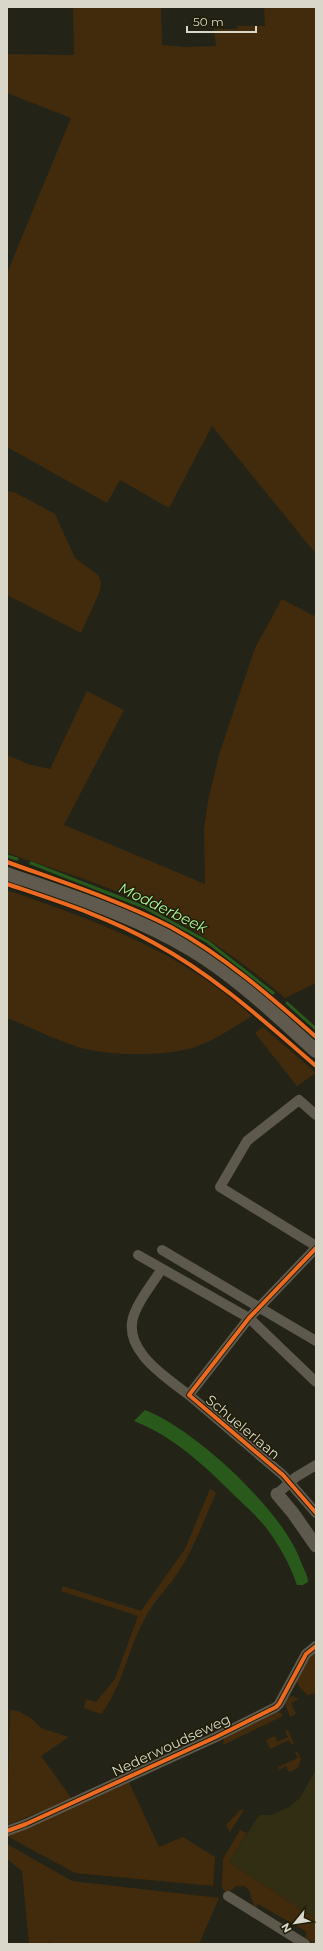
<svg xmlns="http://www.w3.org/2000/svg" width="323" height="1951" font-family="Montserrat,sans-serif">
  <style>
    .built { fill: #312e14 }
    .green { fill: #422b0d }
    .water { fill: #295a1c }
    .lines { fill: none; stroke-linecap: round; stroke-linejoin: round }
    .stream { stroke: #295a1c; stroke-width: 3 }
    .minor { stroke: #5e594d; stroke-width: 10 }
    .tertiary { stroke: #5e594d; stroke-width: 13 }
    .secondary { stroke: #5f5a4d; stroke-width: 14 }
    .cycleway-casing { stroke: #1f1d07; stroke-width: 6 }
    .cycleway { stroke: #ed6a23; stroke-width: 4 }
    .labels { text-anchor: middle; stroke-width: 3; stroke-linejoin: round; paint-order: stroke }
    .street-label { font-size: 14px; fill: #d8d7ca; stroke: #1f1d07 }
    .water-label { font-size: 15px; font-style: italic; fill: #abf79b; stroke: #1f1d07 }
  </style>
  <rect width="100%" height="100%" fill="#232317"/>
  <polygon class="built" points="316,1769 316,1919 229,1862 259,1815 271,1815 289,1807 300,1798"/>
  <g class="green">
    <polygon points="73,7 161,7 162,45 185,47 216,46 214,29 237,29 238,26 265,26 264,7 316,7 316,554 212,426 169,508 120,480 107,503 7,447 7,273 71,118 7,93 7,54 74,55"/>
    <polygon points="7,491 14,492 55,514 75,558 98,575 101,581 100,591 81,633 7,595"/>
    <path d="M 282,599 L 314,616 L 316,609 L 316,983 L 285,998 C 237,956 186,922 127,896 C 89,879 47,867 7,853 L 7,755 L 31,765 L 50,769 L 87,691 L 124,710 L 64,825 L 205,884 L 204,829 L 208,801 L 219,755 L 255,648 Z"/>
    <path d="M 7,890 C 98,922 179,950 252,1016 C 234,1027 217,1039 198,1046 C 170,1057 106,1056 78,1047 C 53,1039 31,1027 7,1018 Z"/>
    <polygon points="263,1027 316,1073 297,1086 255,1033"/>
    <path d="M 210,1489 L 216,1493 C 205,1518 195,1545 181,1568 C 170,1586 153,1601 144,1620 C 127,1651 123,1686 101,1714 L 84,1708 L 86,1699 L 96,1702 L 115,1679 L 138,1616 L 61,1591 L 63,1586 L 141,1611 L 185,1549 Z"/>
    <path d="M 316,1651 L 316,1693 L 307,1695 C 304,1691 298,1687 297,1682 C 296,1675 311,1656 316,1651 Z"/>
    <polygon points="292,1696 299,1699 291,1703 296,1714 290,1717 285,1703 288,1698"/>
    <polygon points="10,1710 18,1711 31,1718 41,1728 69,1737 41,1756 72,1799 7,1825"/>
    <polygon points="277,1712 281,1713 283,1716 223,1745 224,1738"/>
    <polygon points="288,1730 294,1744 292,1745 289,1740 270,1749 266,1740 275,1736 277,1742 288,1737 285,1731"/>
    <polygon points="297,1751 301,1759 298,1768 289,1772 286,1766 279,1770 278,1767 298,1758 295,1752"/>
    <polygon points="128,1780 159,1847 183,1837 215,1857 213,1886 75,1873 7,1836"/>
    <polygon points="240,1810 244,1810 230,1832 226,1825"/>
    <polygon points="240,1830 247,1833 229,1862 316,1919 316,1941 314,1944 305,1937 307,1932 258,1904 255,1909 249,1890 245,1886 236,1886 228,1893 222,1889 223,1859"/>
    <polygon points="7,1844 72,1881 219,1898 199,1944 55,1944 51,1942 44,1944 29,1944 22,1871 7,1859"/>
  </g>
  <path class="water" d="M 145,1410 C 195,1429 284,1512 301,1562 C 303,1568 308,1575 308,1582 L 303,1585 L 297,1585 C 291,1568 284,1554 274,1539 C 264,1523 250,1510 237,1498 C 207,1468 175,1437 134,1421 Z"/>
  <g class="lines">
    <g class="stream">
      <polyline points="7,856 17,859"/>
      <polyline points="31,863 144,907 208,942 273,993"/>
      <polyline points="287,1003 316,1029"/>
    </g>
    <g class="minor">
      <polyline points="316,1115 299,1100 247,1141 220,1187 316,1246"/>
      <polyline points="316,1248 249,1318 189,1395 283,1475 316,1513"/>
      <polyline points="162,1250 316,1341"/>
      <polyline points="138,1255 249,1318 316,1382"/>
      <path d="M 161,1270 C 153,1283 141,1297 135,1312 C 119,1348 165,1377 189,1395"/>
      <polyline points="277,1494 296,1477 316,1465"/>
      <polyline points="7,1831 26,1824 216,1737 276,1707 279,1704 306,1654 316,1646"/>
      <polyline points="228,1896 305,1944"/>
    </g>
    <polyline class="tertiary" points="277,1494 293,1513 316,1546"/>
    <path class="secondary" d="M 7,874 C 70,896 134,915 192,950 C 237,977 277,1016 316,1051"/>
    <defs>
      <g id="cycleway">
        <path d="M 7,862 C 62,882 118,900 171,927 C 224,956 271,997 316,1037"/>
        <path d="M 7,884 C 57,901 108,917 154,943 C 215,976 264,1021 316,1066"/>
        <polyline points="316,1248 249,1318 189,1395 283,1475 316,1513"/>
        <polyline points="7,1831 26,1824 216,1737 276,1707 279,1704 306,1654 316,1646"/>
      </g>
    </defs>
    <use href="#cycleway" class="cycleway-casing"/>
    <use href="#cycleway" class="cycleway"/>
  </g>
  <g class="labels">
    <g class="street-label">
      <text transform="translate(243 1427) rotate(40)" y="5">Schuelerlaan</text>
      <text transform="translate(171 1745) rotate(-25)" y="5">Nederwoudseweg</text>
    </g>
    <g class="water-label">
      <text transform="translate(163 908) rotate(26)" y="5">Modderbeek</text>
    </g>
  </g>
  <rect width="323" height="1951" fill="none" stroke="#d8d7ca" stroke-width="16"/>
  <g transform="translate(295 1923) rotate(240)" stroke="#1f1d07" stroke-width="3" paint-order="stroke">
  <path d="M0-3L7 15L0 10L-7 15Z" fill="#d8d7ca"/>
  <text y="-6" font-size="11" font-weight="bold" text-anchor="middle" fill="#d8d7ca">N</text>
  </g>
  <path d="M187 26v6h69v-6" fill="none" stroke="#d8d7ca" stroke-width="2"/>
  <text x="193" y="26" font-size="12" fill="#d8d7ca" stroke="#1f1d07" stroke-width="3" paint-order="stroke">50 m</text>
</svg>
